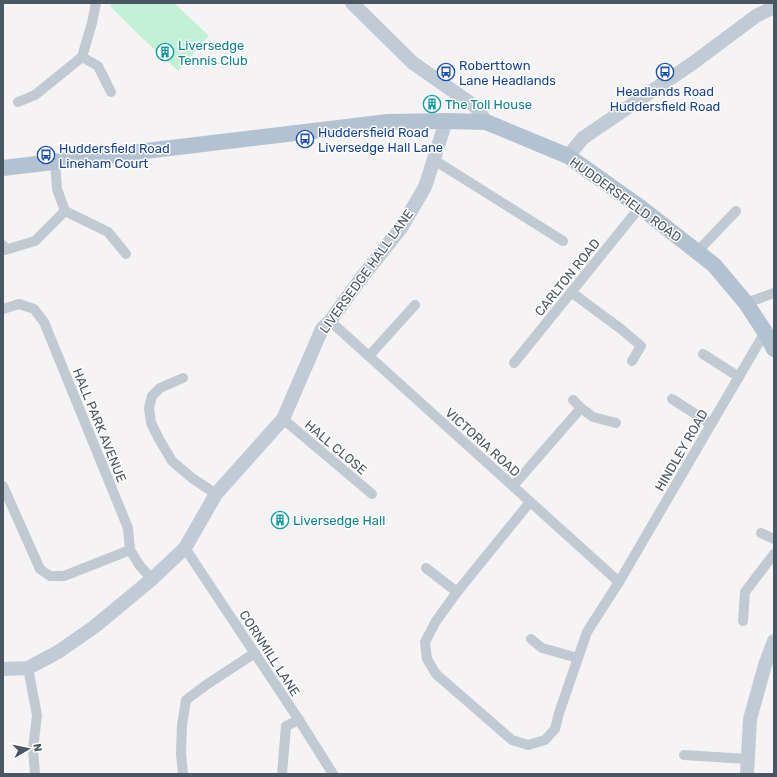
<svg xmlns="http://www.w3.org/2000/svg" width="777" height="777" font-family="Rubik,sans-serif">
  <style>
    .garden { fill: #c3f1d5 }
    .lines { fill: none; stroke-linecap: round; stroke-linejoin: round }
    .street { stroke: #c1cad2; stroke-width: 10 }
    .secondary { stroke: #c1cbd6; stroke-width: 14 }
    .primary { stroke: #b3c2d1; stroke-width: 16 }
    .labels { text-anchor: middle; stroke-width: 3; stroke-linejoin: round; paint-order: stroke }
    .culture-label { font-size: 13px; fill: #0d838f; stroke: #fff; text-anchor: start }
    .transit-label { font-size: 13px; fill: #164399; stroke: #fff; text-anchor: start }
    .street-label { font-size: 13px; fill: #4a5661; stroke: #fff }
  </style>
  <rect width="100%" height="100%" fill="#f5f3f3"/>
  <polygon class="garden" points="113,3 174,3 209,36 178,71 141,37 110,6"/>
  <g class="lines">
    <g class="street">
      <polyline points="82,57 92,23 96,3"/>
      <polyline points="18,102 35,95 82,57 98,66 111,92"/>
      <polyline points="434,160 563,241"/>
      <polyline points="55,162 57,189 65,211 108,232 126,254"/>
      <polyline points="3,245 5,250 35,241 65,211"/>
      <polyline points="697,252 736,211"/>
      <polyline points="571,292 621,329 641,346 632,361"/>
      <polyline points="746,303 774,293"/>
      <polyline points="3,309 19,304 34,309 44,322 128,528 130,550 140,566 152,579"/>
      <polyline points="330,321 619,582"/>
      <polyline points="703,354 739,377"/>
      <polyline points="369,356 415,305"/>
      <polyline points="514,363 640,207"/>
      <polyline points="183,378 160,388 152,396 149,408 151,423 159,439 172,461 192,478 216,494"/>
      <polyline points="672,399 711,424"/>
      <polyline points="573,400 581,408 593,417 616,423"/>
      <polyline points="283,419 372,494"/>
      <polyline points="3,486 40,569 50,576 64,576 130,550"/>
      <polyline points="513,486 581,408"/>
      <polyline points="530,502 457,592 436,621 425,642 427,659 436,674 512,740 528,745 545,740 555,729 559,713 587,632 619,582 765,332"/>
      <polyline points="761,533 774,539"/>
      <polyline points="185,548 299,720 333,774"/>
      <polyline points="426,568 457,592"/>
      <polyline points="743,621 745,592 774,554"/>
      <polyline points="531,639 542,648 578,658"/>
      <polyline points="28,668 37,715 33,749 35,774"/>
      <polyline points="684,755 747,759"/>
      <polyline points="183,774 181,754 182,725 186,700 206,685 255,653"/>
      <polyline points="282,774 286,726 299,720"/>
    </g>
    <g class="secondary">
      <polyline points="352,3 413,63 476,107 486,122"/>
      <polyline points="568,156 583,138 693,63 756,16 774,7"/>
      <polyline points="3,669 28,668 58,652 94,627 152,579 185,548 216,494 283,419 322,329 330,321 362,277 401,228 425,187 446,121"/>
      <polyline points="747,774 750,719 765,665 774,641"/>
    </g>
    <polyline class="primary" points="3,168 388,122 446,121 486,122 568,156 640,207 714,265 746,303 765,332 774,349"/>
  </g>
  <defs>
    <symbol id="building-ring" viewBox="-11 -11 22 22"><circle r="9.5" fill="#fff" stroke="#0f9aa8" stroke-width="1.5"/><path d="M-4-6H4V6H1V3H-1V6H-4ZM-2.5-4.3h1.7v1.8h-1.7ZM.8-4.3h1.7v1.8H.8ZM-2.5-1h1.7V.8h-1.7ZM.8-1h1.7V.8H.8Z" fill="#0f9aa8"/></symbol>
    <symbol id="bus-ring" viewBox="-11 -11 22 22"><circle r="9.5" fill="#fff" stroke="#1a4fb4" stroke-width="1.5"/><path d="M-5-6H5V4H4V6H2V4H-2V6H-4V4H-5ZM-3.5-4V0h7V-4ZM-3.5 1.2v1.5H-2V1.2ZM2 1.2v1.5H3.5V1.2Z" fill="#1a4fb4"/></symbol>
  </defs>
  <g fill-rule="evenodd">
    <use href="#building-ring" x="155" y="42" width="20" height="20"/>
    <use href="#bus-ring" x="436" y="62" width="20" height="20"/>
    <use href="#bus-ring" x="655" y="62" width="20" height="20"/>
    <use href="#building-ring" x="422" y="94" width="20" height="20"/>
    <use href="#bus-ring" x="295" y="129" width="20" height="20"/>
    <use href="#bus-ring" x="36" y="145" width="20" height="20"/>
    <use href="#building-ring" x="270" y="510" width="20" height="20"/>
  </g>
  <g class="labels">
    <g class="culture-label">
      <text x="178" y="50">Liversedge<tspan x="178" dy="15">Tennis Club</tspan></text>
      <text x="445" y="109">The Toll House</text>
      <text x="293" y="525">Liversedge Hall</text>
    </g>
    <g class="transit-label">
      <text x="459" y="70">Roberttown<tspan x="459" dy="15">Lane Headlands</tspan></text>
      <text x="665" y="96" text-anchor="middle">Headlands Road<tspan x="665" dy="15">Huddersfield Road</tspan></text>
      <text x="318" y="137">Huddersfield Road<tspan x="318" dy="15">Liversedge Hall Lane</tspan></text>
      <text x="59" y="153">Huddersfield Road<tspan x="59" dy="15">Lineham Court</tspan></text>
    </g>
    <g class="street-label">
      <text transform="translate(626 199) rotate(36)" y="5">HUDDERSFIELD ROAD</text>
      <text transform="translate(366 271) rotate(-54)" y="5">LIVERSEDGE HALL LANE</text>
      <text transform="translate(567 277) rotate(-51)" y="5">CARLTON ROAD</text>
      <text transform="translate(100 425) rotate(68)" y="5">HALL PARK AVENUE</text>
      <text transform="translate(483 442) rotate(42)" y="5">VICTORIA ROAD</text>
      <text transform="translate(336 447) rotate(40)" y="5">HALL CLOSE</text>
      <text transform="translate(681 450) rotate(-60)" y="5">HINDLEY ROAD</text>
      <text transform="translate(270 653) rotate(57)" y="5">CORNMILL LANE</text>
    </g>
  </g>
  <rect width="777" height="777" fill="none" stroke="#4a5661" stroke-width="8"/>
  <g transform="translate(28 749) rotate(81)" stroke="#ffffff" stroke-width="3" paint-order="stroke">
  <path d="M0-3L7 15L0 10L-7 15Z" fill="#4a5661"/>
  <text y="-6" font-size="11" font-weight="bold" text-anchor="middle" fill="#4a5661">N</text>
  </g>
</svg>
